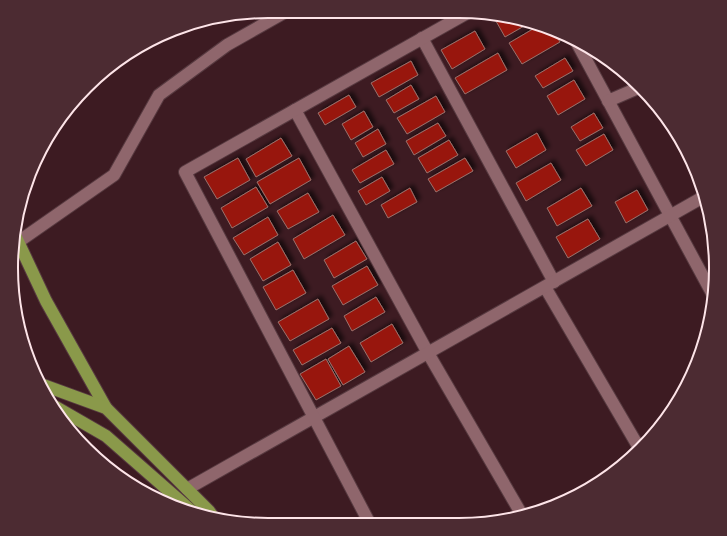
<svg xmlns="http://www.w3.org/2000/svg" width="727" height="536" font-family="Montserrat,sans-serif">
  <style>
    .building { fill: #981611; stroke: #9a716a; filter: url(#shadow) }
    .lines { fill: none; stroke-linecap: round; stroke-linejoin: round }
    .minor-casing { stroke: #573a40; stroke-width: 14 }
    .major-casing { stroke: #573a40; stroke-width: 14 }
    .minor { stroke: #8f666c; stroke-width: 12 }
    .major { stroke: #8a994a; stroke-width: 12 }
    .rim { fill: none; stroke: #fde4e8; stroke-width: 2 }
  </style>
  <defs>
    <filter id="shadow"><feDropShadow dx="3.5" dy="-3.5" stdDeviation="2" flood-color="#0009"/></filter>
  </defs>
  <rect width="100%" height="100%" fill="#3d1b22"/>
  <g class="building">
    <polygon points="492,14 525,20 531,22 505,37"/>
    <polygon points="538,26 554,33 560,42 522,64 509,43"/>
    <polygon points="475,31 485,49 452,69 441,50"/>
    <polygon points="498,53 507,70 465,94 455,78"/>
    <polygon points="565,58 573,71 543,88 535,76"/>
    <polygon points="411,61 418,75 379,97 371,83"/>
    <polygon points="574,80 585,99 558,115 547,96"/>
    <polygon points="411,85 419,99 394,113 386,100"/>
    <polygon points="349,95 356,107 325,125 318,113"/>
    <polygon points="436,96 445,112 407,134 397,118"/>
    <polygon points="364,111 373,127 351,140 342,124"/>
    <polygon points="594,113 603,128 580,141 571,127"/>
    <polygon points="438,123 446,136 414,155 406,141"/>
    <polygon points="378,129 386,144 363,157 355,143"/>
    <polygon points="537,133 546,150 516,168 506,151"/>
    <polygon points="604,134 613,150 586,166 576,150"/>
    <polygon points="281,138 292,156 256,177 246,159"/>
    <polygon points="449,140 458,155 427,173 418,158"/>
    <polygon points="386,150 394,164 360,183 352,170"/>
    <polygon points="238,158 250,180 217,199 204,177"/>
    <polygon points="299,158 311,180 270,204 257,182"/>
    <polygon points="465,158 473,171 436,192 428,179"/>
    <polygon points="551,163 561,180 526,201 516,183"/>
    <polygon points="382,177 390,191 366,205 358,191"/>
    <polygon points="256,187 268,207 232,228 221,208"/>
    <polygon points="410,188 417,202 388,218 381,205"/>
    <polygon points="581,188 592,206 557,226 547,208"/>
    <polygon points="637,190 648,210 626,223 615,202"/>
    <polygon points="308,193 319,212 288,229 277,211"/>
    <polygon points="333,215 345,235 304,259 293,239"/>
    <polygon points="268,217 278,235 244,255 233,238"/>
    <polygon points="588,219 600,239 568,258 556,237"/>
    <polygon points="356,241 367,259 334,278 324,260"/>
    <polygon points="278,242 291,265 263,281 250,259"/>
    <polygon points="367,266 378,285 343,305 332,286"/>
    <polygon points="293,270 306,293 276,310 263,287"/>
    <polygon points="376,297 385,312 352,331 344,316"/>
    <polygon points="318,299 329,319 290,341 278,322"/>
    <polygon points="392,324 403,343 371,362 360,343"/>
    <polygon points="332,328 341,343 302,365 293,350"/>
    <polygon points="349,346 365,372 343,385 328,359"/>
    <polygon points="326,359 341,386 316,400 300,374"/>
  </g>
  <g class="lines">
    <defs>
      <g id="minor">
        <polyline points="422,38 554,282"/>
        <polyline points="577,43 713,295"/>
        <polyline points="608,101 638,88"/>
        <polyline points="295,110 428,353 522,515"/>
        <polyline points="18,242 114,175 159,95 227,45 287,11"/>
        <polyline points="545,287 638,446"/>
        <polyline points="187,489 705,196"/>
        <polyline points="370,524 185,172 469,12"/>
      </g>
      <g id="major">
        <polyline points="15,235 46,301 106,408"/>
        <polyline points="43,385 106,408 209,511 214,518"/>
        <polyline points="54,406 106,436 194,513"/>
      </g>
    </defs>
    <use href="#minor" class="minor-casing"/>
    <use href="#major" class="major-casing"/>
    <use href="#minor" class="minor"/>
    <use href="#major" class="major"/>
  </g>
  <path d="M0 0H727V536H0ZM268 18H459A250 250 0 0 1 709 268V268A250 250 0 0 1 459 518H268A250 250 0 0 1 18 268V268A250 250 0 0 1 268 18Z" fill="#4c2b32" fill-rule="evenodd"/>
  <path class="rim" d="M268 18H459A250 250 0 0 1 709 268V268A250 250 0 0 1 459 518H268A250 250 0 0 1 18 268V268A250 250 0 0 1 268 18Z"/>
</svg>
